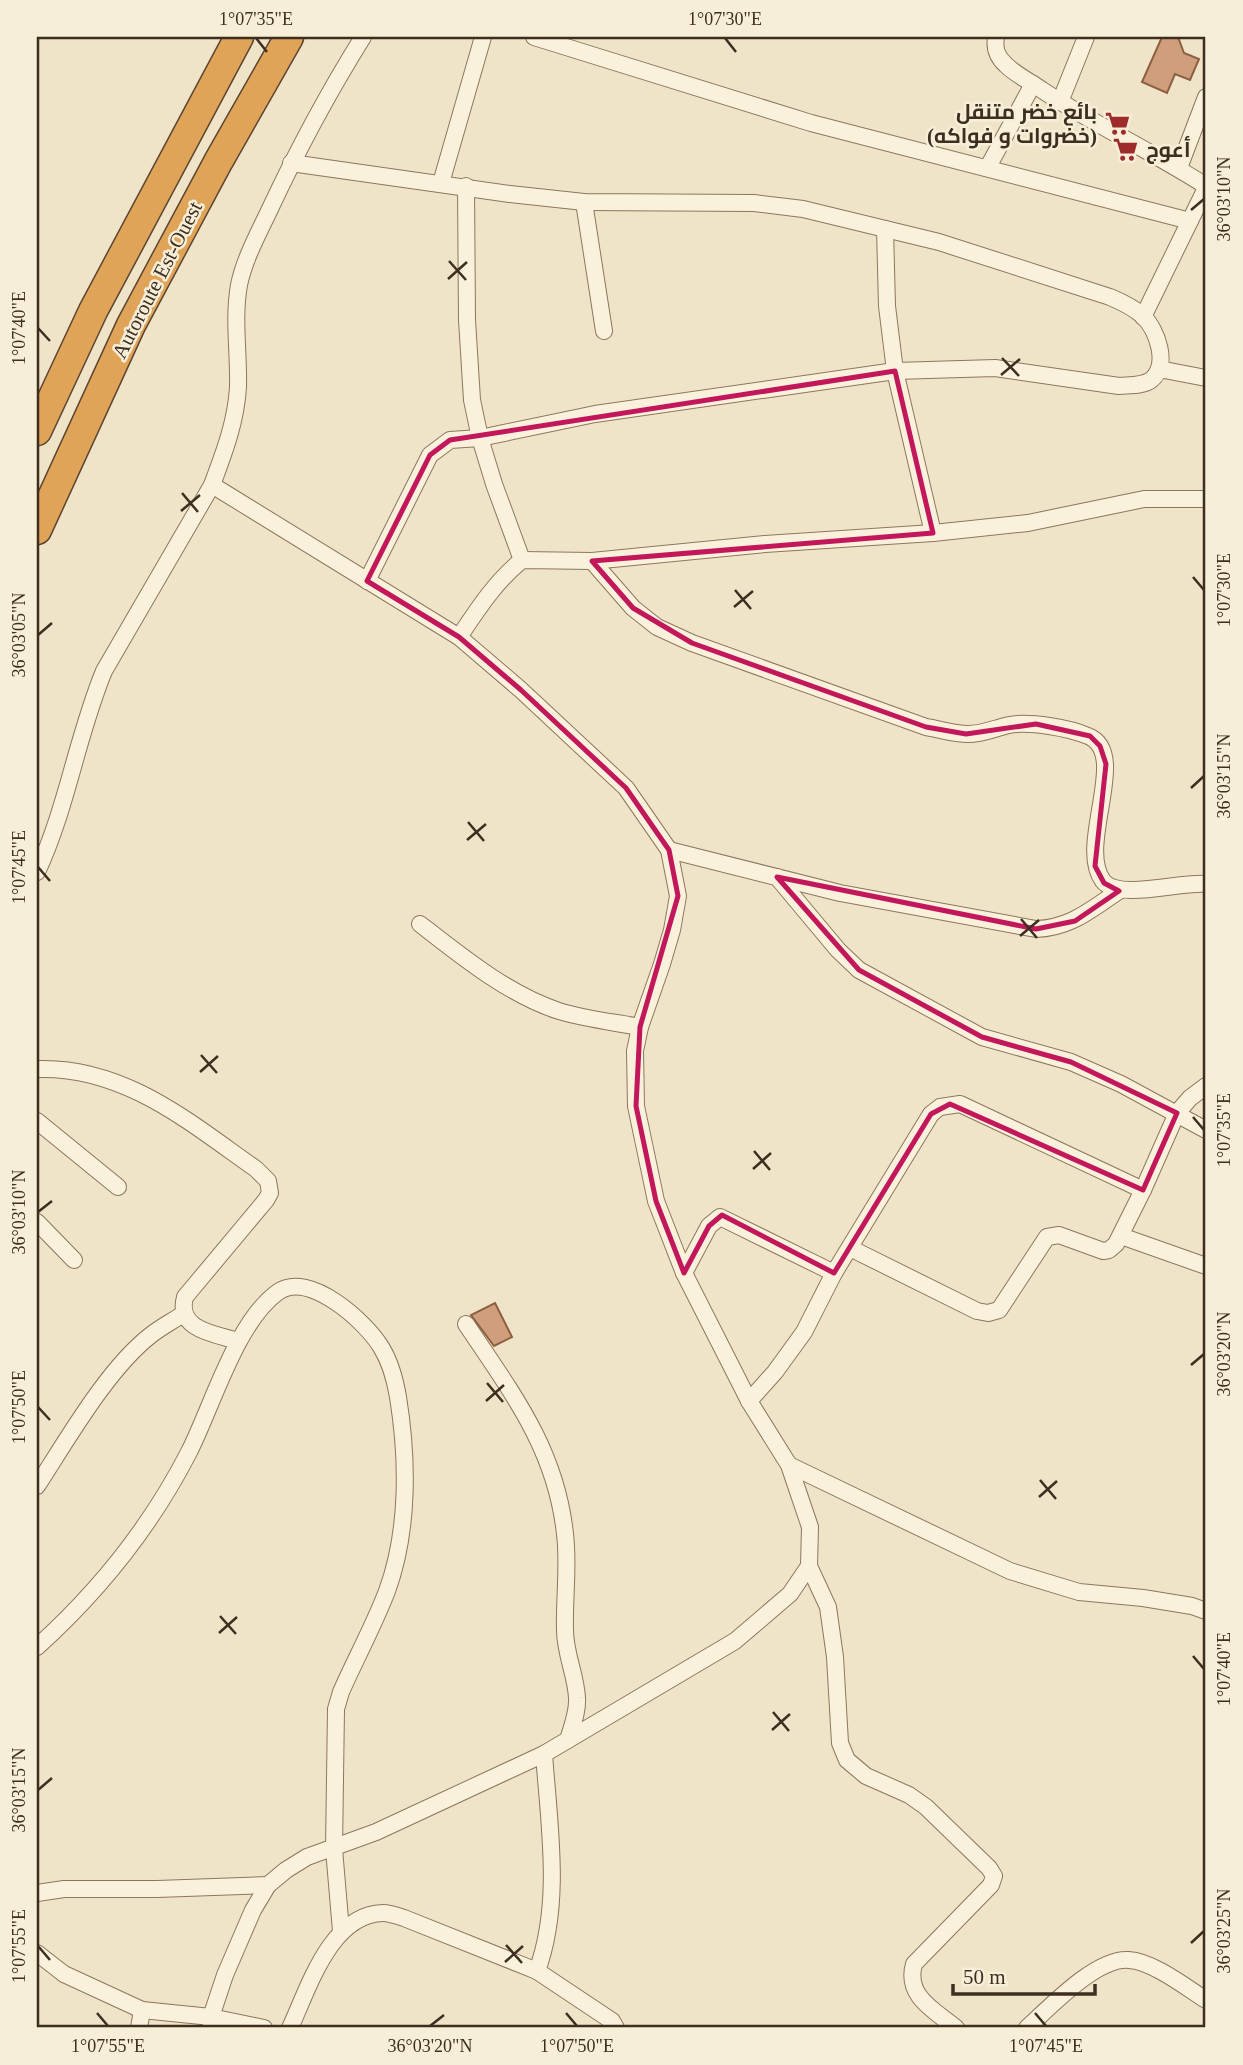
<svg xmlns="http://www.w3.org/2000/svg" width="1243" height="2065" font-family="'Times New Roman',Cairo,serif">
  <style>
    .building { fill: #cf9f7d; stroke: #8d5f41; stroke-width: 2 }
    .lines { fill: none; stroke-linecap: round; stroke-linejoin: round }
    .street-casing { stroke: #8d765c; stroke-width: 18 }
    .highway-casing { stroke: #5b4430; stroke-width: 31 }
    .street { stroke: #faf1dc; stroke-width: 16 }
    .highway { stroke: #e0a458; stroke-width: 28 }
    .marked { fill: none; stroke: #c2185b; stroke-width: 5; stroke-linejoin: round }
    .ticks { fill: none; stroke: #3d2e20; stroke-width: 2.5 }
    .labels { text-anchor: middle; stroke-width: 5; stroke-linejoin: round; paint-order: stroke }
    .poi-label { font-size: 21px; font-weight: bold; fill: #3d2e20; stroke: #f7eed8; text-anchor: end }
    .street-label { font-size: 21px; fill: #3d2e20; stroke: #f7eed8 }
    .neatline { fill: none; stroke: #3d2e20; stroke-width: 2.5 }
    .ticks-label { font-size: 18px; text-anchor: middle; fill: #3d2e20 }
  </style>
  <rect width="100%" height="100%" fill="#f0e4c8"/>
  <g class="building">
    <polygon points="1162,37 1178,37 1184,53 1199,59 1190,80 1175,74 1167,93 1142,82"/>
    <polygon points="495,1303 512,1337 494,1346 471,1315"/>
  </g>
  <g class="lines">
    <defs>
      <g id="street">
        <polyline points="534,37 811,123 1190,221"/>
        <path d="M 996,37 C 994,49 997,57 1006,65 C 1016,75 1031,82 1042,90 C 1095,125 1153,152 1206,186"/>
        <polyline points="1060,102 1086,37"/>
        <path d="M 291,163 L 510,194 L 584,202 L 754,203 L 803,209 L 939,242 L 1110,297 C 1122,302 1133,307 1143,316 C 1157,330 1170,365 1151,380 C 1143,386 1129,385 1119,386 L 995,368 L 895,371 L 595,414 L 480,438 L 450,440 L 430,455 L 367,581"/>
        <polyline points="988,167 1033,84"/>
        <polyline points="1179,168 1206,97"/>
        <polyline points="441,183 483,37"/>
        <polyline points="466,186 467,320 472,400 480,438 494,484 522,560"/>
        <polyline points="584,202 604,331"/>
        <polyline points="885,229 887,306 895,371 933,533"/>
        <polyline points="1143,317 1206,188"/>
        <polyline points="1159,369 1206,378"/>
        <path d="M 592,561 L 633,608 L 657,627 L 692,643 L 926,727 C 939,729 954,734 968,734 C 983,734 995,728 1009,725 C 1030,721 1069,728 1088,736 C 1131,753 1076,845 1103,881 C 1119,901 1182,881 1206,884"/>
        <path d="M 459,637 C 478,609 495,582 522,560 L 592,561 L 765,544 L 933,533 L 1028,523 L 1144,499 L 1206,499"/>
        <path d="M 669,850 L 840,893 L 1036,929 C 1071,928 1091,909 1119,891"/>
        <path d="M 37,872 C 67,808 77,736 104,671 L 212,485 C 224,453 236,422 238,387 C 239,354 233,319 239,285 C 244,260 258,234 269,211 C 297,151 328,93 363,37"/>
        <polyline points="777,877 838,950 859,970 982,1037 1071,1062 1121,1084 1206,1130"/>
        <path d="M 420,924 C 461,956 509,995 559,1011 C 585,1019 613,1022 640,1027"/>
        <path d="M 37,1069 C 124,1066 189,1122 256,1169 L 268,1181 L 270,1193 L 266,1200 L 185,1297 C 176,1330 215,1334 238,1341"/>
        <polyline points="37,1121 118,1187"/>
        <polyline points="37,1222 74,1260"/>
        <polyline points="1121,1236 1206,1266"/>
        <polyline points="850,1248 977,1311 988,1313 999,1310 1047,1237 1059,1235 1103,1251 1109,1250 1116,1244 1143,1190 1177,1113 1190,1098 1206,1086"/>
        <polyline points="684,1273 709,1226 720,1217 834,1273"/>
        <path d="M 466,1324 C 512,1393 556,1449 565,1534 C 569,1566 564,1598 565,1630 C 565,1654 576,1675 577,1698 C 578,1712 572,1726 568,1740"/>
        <polyline points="749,1401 775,1372 804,1332 834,1273 931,1114 940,1107 960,1104 1143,1190"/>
        <polyline points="789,1465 1010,1571 1079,1592 1143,1598 1192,1606 1206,1611"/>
        <path d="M 37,1486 C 67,1440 108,1368 151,1335 C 161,1327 173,1321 183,1314"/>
        <path d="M 809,1566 L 828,1607 L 835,1657 L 840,1743 L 847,1760 L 866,1776 L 909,1795 L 926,1807 L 989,1868 L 994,1876 L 991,1885 L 914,1964 C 905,1996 934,2010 956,2028"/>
        <path d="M 37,1647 C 98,1592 151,1526 189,1452 C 212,1407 236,1322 278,1292 C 309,1270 366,1322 381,1347 C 391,1363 395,1379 398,1397 C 408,1459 409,1531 387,1591 C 374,1625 356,1658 341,1692 L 336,1709 L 334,1849 L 341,1931"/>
        <path d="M 544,1754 C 549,1825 562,1903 537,1971 L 612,2021 L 616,2028"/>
        <polyline points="37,1893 64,1889 157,1889 268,1885"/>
        <polyline points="37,1953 64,1974 142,2010 211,2017 264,2028"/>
        <polyline points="139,2028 142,2010"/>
        <polyline points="211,2028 211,2017 225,1975 253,1910 268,1885 286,1870 307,1857 376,1832 544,1754 735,1641 790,1594 809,1566 810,1527 789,1465 749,1401 684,1273 656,1201 636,1106 635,1051 640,1027 662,964 672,930 678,896 669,850 626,788 521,690 459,637 212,485"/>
        <path d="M 290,2028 C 308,1990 330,1914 383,1913 C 389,1913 398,1916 404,1918 L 537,1971"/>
        <path d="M 1027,2028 C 1050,2007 1097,1957 1129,1960 C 1152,1961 1187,1988 1206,2000"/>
      </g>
      <g id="highway">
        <polyline points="37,431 93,311 239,37"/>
        <polyline points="37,530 131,325 218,162 289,37"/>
      </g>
    </defs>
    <use href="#street" class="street-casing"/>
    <use href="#highway" class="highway-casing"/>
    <use href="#street" class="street"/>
    <use href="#highway" class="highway"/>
  </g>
  <path class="marked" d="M 895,371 L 933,533 L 592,561 L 633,608 L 692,643 L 926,727 L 966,734 L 1036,724 L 1090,736 L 1100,746 L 1106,764 L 1095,866 L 1104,883 L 1119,891 L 1075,921 L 1036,929 L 777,877 L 859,970 L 982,1037 L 1071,1062 L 1177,1113 L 1143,1190 L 950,1104 L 931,1114 L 834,1273 L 722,1215 L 709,1226 L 684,1273 L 656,1201 L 636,1106 L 640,1027 L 678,896 L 669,850 L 626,788 L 521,690 L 459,637 L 367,581 L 430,455 L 450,440 Z"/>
  <path class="ticks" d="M 256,38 L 267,52M 725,38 L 736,52M 1191,210 L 1204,199M 449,261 L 466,280M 448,279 L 467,262M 38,328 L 50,341M 1002,358 L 1019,376M 1001,375 L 1020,359M 182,493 L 198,512M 181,511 L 200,495M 1193,577 L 1204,590M 735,590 L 751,609M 734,607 L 753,591M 38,635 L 52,623M 1191,788 L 1204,776M 468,822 L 484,841M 467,840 L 486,824M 38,867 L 50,881M 1021,919 L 1037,938M 1020,936 L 1039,920M 201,1055 L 217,1073M 200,1072 L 218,1056M 1193,1117 L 1204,1130M 754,1151 L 770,1170M 753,1169 L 771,1153M 38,1212 L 52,1201M 1191,1365 L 1204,1354M 487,1383 L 503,1402M 486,1401 L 504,1385M 38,1407 L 50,1420M 1040,1480 L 1056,1499M 1039,1497 L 1057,1481M 220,1616 L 236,1634M 219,1633 L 237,1617M 1193,1656 L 1204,1669M 773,1712 L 789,1731M 772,1730 L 790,1714M 38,1790 L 52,1778M 1191,1943 L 1204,1931M 506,1945 L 522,1963M 38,1946 L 50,1960M 505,1962 L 523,1946M 97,2013 L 108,2026M 566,2013 L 577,2026M 1035,2013 L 1046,2026M 430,2026 L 444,2015"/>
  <defs>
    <symbol id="supermarket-bare" viewBox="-9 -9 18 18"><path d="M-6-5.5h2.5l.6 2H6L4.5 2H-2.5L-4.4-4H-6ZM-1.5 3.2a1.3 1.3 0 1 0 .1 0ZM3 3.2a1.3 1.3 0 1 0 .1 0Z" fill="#9e2a2b" stroke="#f7eed8" stroke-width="2.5" paint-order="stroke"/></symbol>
  </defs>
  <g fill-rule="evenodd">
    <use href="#supermarket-bare" x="1100" y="106" width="35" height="35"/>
    <use href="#supermarket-bare" x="1108" y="132" width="35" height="35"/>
  </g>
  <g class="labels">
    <g class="poi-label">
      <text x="1097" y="119">بائع خضر متنقل<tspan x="1097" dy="24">(خضروات و فواكه)</tspan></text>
      <text x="1146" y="157" text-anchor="start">أعوج</text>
    </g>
    <g class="street-label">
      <text transform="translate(157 280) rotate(-63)" y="7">Autoroute Est-Ouest</text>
    </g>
  </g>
  <rect width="1243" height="2065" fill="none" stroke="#f7eed8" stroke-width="77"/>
  <path d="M953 1984v10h142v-10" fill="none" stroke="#3d2e20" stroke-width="3.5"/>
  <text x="963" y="1984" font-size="21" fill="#3d2e20" stroke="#f7eed8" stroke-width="5" paint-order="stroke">50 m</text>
  <rect x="38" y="38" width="1166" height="1988" class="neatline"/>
  <g class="ticks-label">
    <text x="256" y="25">1°07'35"E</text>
    <text x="725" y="25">1°07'30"E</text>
    <text transform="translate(1224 199) rotate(-90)" y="6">36°03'10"N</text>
    <text transform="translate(19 328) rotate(-90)" y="6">1°07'40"E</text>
    <text transform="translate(1224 590) rotate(-90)" y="6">1°07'30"E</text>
    <text transform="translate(19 635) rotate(-90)" y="6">36°03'05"N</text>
    <text transform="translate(1224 776) rotate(-90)" y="6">36°03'15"N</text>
    <text transform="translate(19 867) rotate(-90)" y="6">1°07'45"E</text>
    <text transform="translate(1224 1130) rotate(-90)" y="6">1°07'35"E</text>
    <text transform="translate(19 1212) rotate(-90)" y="6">36°03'10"N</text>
    <text transform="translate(1224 1354) rotate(-90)" y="6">36°03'20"N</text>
    <text transform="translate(19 1407) rotate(-90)" y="6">1°07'50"E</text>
    <text transform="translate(1224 1669) rotate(-90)" y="6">1°07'40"E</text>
    <text transform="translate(19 1790) rotate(-90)" y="6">36°03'15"N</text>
    <text transform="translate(1224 1931) rotate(-90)" y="6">36°03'25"N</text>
    <text transform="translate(19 1946) rotate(-90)" y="6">1°07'55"E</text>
    <text x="108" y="2052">1°07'55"E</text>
    <text x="430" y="2052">36°03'20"N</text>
    <text x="577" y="2052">1°07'50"E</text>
    <text x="1046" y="2052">1°07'45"E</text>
  </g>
</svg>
